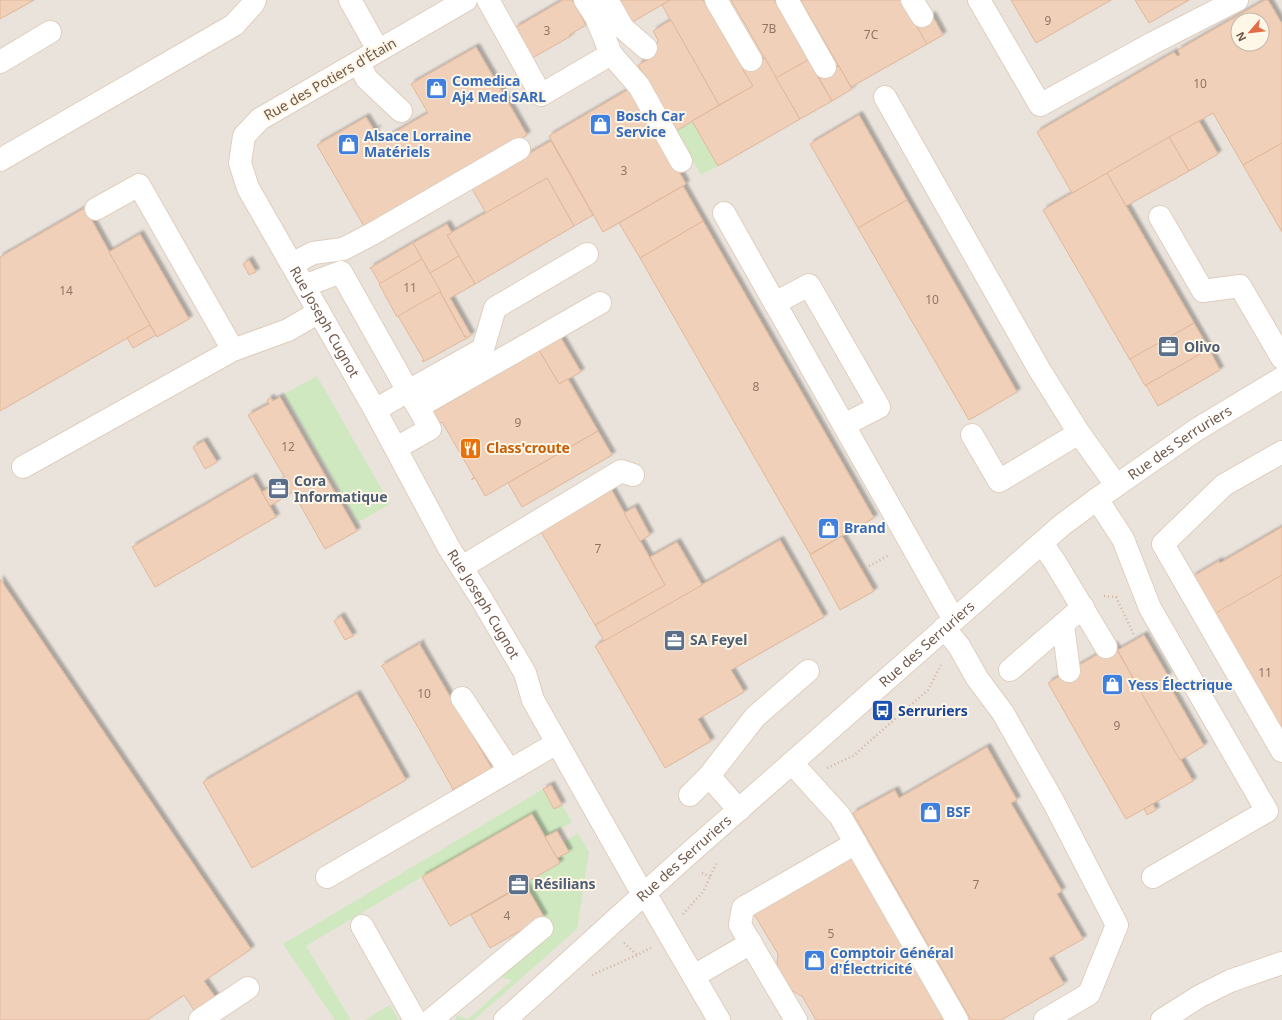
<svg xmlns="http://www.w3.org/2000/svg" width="1282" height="1020" font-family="'Noto Sans',sans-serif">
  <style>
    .industrial { fill: #eae3dc; fill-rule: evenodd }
    .green { fill: #cfe8c0 }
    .building { fill: #f0d0b9; stroke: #e2b79a; fill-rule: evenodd; filter: url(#shadow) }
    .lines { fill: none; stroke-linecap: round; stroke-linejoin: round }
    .minor-casing { stroke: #dfcebd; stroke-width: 24 }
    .path { stroke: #d4b39d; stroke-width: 2.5; stroke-dasharray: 1 3; stroke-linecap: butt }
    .minor { stroke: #fff; stroke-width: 22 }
    .labels { text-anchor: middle; stroke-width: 4; stroke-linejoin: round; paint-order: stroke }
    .number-label { font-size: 12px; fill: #917665 }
    .street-label { font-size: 14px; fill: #715849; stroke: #fef6e7 }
    .shop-label { font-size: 14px; font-weight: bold; fill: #366cbe; stroke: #fef6e7; text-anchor: start }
    .service-label { font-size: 14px; font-weight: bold; fill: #4e5e75; stroke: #fef6e7; text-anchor: start }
    .food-label { font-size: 14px; font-weight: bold; fill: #c56008; stroke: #fef6e7; text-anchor: start }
    .transit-label { font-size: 14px; font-weight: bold; fill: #164399; stroke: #fef6e7; text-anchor: start }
  </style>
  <defs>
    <filter id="shadow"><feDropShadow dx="3.5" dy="-3.5" stdDeviation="1" flood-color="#0004"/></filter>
  </defs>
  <rect width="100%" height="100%" fill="#fbf1e1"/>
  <path class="industrial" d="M 0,0 L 1282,0 L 1282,1020 L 0,1020 ZM 1238,20 L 1262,20 L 1262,44 L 1238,44 Z"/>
  <g class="green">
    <polygon points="693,121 718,166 701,175 676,131"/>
    <polygon points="317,376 390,504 358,522 284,394"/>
    <polygon points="543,789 562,805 572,822 545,837 532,814 422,877 306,946 351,1020 335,1020 283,944"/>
    <polygon points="578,833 589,852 577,929 474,1020 455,1020 457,1015 468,1019 512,980 499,977 544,918 525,884 560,863 557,858 568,852 564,842"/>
    <polygon points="390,1005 399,1020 365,1020"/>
  </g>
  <g class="building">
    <polygon points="0,0 34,0 0,19"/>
    <polygon points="563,0 572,0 586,25 569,35 571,36 532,58 515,28"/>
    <polygon points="615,0 670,0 629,24"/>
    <polygon points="670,0 703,0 753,86 719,105 662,5"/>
    <polygon points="731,0 774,0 808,60 776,78"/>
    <polygon points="803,0 902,0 927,44 851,87 801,1"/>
    <polygon points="1011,0 1111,0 1036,43"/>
    <polygon points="1135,0 1189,0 1149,23"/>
    <path d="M 1265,0 L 1268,0 L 1282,24 L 1282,143 L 1243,165 L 1213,113 L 1072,193 L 1037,132 L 1174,52 L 1177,56 L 1180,55 L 1178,50 ZM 1238,20 L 1262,20 L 1262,44 L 1238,44 Z"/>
    <polygon points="932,15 943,35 927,44 916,25"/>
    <polygon points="671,20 719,105 676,131 638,65 653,57 658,40 653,31"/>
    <polygon points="476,47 527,135 365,228 317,145 366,117 374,130 378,129 374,131 380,141 428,113 411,84"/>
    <polygon points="765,58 800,119 718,166 692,121 753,86 743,70"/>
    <polygon points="808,60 832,101 800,119 776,78"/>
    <polygon points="839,66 852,89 832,101 819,78"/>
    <polygon points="631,88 686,184 603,232 549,136"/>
    <polygon points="859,115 907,200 858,228 810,144"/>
    <polygon points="1199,121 1218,154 1189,171 1169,137"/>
    <polygon points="1169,137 1189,171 1126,206 1107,173"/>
    <polygon points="551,141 593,215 574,226 547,178 486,213 471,187"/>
    <polygon points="1282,143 1282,232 1243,165"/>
    <polygon points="1107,173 1194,323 1130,360 1043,210"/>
    <polygon points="547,178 574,226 475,284 447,235"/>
    <polygon points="683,186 703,221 640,258 619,223"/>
    <polygon points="907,200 1017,392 969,420 858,228"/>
    <polygon points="85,208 150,325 0,411 0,257"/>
    <polygon points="703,221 874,518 810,554 640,258"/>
    <polygon points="447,224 452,233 447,235 459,256 430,273 413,243"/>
    <polygon points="140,234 189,319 157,337 109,252"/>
    <polygon points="413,243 422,259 380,284 371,268 370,269 370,268"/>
    <polygon points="459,256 475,284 450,298 471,335 467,338 466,336 465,337 430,273"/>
    <polygon points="422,259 441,292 397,317 379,284"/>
    <polygon points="249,260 256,272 249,275 243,264"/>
    <polygon points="440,292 465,337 466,336 467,338 423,362 422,361 424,360 398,316"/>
    <polygon points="1194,323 1209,349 1145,386 1130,359"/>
    <polygon points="150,325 156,335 133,348 127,338"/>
    <polygon points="561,338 581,372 559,384 539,350"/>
    <polygon points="1209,349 1220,370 1158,406 1146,385"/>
    <polygon points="539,350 559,384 568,379 598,431 485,496 475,478 471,480 474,477 442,422 438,424 431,413"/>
    <polygon points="280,397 357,531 325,549 293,492 270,506 262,492 285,478 248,415 269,404 267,400 271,398 273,401"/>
    <polygon points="598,431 612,455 522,507 508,483"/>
    <polygon points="204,441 217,462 205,469 193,447"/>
    <polygon points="253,477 276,517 155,587 132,547"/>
    <polygon points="611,489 665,585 595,625 540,530"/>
    <polygon points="635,507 650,535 640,541 624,513"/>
    <polygon points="1282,527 1282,575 1214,615 1192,577 1219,561 1220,563"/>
    <polygon points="842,536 874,591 840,610 810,555"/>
    <polygon points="780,540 824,617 731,670 744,692 698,719 711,741 665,768 595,646"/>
    <polygon points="677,542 702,585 604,641 595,625 665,585 650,557"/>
    <polygon points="1282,575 1282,733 1214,614"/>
    <polygon points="0,579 251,949 204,981 218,1001 197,1015 184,995 147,1020 0,1020"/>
    <polygon points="341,616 353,636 345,640 334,621"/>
    <polygon points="1144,635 1168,676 1141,692 1117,649 1118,650"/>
    <polygon points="421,643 420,645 491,767 492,768 452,790 453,789 415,722 382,666 381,666"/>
    <polygon points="1114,645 1193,781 1126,819 1048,683"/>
    <polygon points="1165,678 1204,746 1180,760 1141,692"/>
    <polygon points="357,694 406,780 252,868 203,782"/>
    <polygon points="987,747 1017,800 1011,803 1062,891 1057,894 1083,939 1049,958 1064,984 1001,1020 971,1020 853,813 895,790 899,798"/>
    <polygon points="551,785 562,805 554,809 543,789"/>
    <polygon points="1153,804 1156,810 1147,815 1144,809"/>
    <polygon points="532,814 560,863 450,926 422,877"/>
    <polygon points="557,831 569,852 557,858 545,837"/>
    <polygon points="852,857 945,1020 816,1020 802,996 801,996 793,991 788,986 779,971 777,963 778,954 754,914"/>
    <polygon points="525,884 544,917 490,948 471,915"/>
  </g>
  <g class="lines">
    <defs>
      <g id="minor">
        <polyline points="350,0 378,50"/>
        <path id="s1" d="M 466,0 L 260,119 L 244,136 L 240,163 L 248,188 L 375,410 L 449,548 L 481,598 L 525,673 L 533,700 L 637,884 L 652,905 L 719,1020"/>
        <polyline points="488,0 541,95 611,54 596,17 585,0"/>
        <polyline points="607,0 623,28 646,48"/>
        <polyline points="716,0 751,60"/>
        <polyline points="787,0 825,67"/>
        <polyline points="912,0 922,16"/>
        <polyline points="979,0 1040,105 1153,43 1237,0"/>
        <polyline points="611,54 639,86 681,161"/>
        <polyline points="0,62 50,32"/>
        <polyline points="358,63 367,79 401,111"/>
        <polyline points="885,97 1039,369 1079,433 1116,485"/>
        <polyline points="0,160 234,25 253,4 255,0"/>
        <polyline points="96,209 139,185 233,350"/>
        <polyline points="724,213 954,620"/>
        <polyline points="1160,217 1203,291 1240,286 1282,358"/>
        <polyline points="292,264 313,253 343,249 372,234 519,149"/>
        <polyline points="304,286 341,272 408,391 483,349 495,308 587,254"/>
        <polyline points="775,303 809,285 879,407 844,425"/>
        <polyline points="375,410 408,391 416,404"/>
        <polyline points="972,435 999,481 1079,433"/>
        <polyline points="396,448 430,429 418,407 600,303"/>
        <polyline points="1282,452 1224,485 1163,544 1282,751"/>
        <polyline points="23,467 233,350 288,330 319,312"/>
        <polyline points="1097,499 1123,539 1150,608 1267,811 1153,877"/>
        <polyline points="1042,543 1055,562 1106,647"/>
        <polyline points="462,567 621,471 633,475"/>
        <polyline points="1063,625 1069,671"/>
        <polyline points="944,628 959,646 977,678 1003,713 1054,803 1117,925 1089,994 1045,1020"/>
        <polyline points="1010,670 1083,607"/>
        <polyline points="462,698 509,770"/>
        <polyline points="792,763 840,816 957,1020"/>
        <polyline points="709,776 739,810"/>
        <polyline points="690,795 709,776 755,717 808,671"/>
        <polyline points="327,877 557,743"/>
        <polyline points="362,926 415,1020"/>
        <polyline points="694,976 751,943"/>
        <polyline points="200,1020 248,988"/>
        <polyline points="431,1020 542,928"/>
        <path id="s2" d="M 505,1020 L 685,857 L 1062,525 L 1097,499 L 1196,430 L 1282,378"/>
        <polyline points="796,1020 740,925 743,908 856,843"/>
        <polyline points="1162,1020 1200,996 1230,981 1282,963"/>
      </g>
    </defs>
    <use href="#minor" class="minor-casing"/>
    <g class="path">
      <polyline points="862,570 889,555"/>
      <polyline points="1104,596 1116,597 1134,635"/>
      <polyline points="827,768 853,756 928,690 941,665"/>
      <polyline points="702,873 711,877"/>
      <polyline points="683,914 703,892 717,862"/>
      <polyline points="624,943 637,955"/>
      <polyline points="592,975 637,955 651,948"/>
    </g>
    <use href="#minor" class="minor"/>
  </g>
  <defs>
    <symbol id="shop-square" viewBox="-11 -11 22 22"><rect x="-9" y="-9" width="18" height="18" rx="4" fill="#3f7fe0" stroke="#fef6e7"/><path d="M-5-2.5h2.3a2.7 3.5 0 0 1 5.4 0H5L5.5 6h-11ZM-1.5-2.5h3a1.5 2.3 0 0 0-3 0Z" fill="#fff"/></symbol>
    <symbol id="office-square" viewBox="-11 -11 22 22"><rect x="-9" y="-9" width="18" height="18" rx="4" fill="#5c6f8a" stroke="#fef6e7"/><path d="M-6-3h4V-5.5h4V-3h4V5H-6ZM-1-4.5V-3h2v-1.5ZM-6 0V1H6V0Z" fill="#fff"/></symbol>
    <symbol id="restaurant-square" viewBox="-11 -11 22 22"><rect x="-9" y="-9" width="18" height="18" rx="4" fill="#e8710a" stroke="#fef6e7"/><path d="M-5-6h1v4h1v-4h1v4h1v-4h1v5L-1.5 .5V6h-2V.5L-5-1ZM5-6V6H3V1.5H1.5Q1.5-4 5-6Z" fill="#fff"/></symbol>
    <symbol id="bus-square" viewBox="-11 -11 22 22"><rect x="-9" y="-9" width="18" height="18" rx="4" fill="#1a4fb4" stroke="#fef6e7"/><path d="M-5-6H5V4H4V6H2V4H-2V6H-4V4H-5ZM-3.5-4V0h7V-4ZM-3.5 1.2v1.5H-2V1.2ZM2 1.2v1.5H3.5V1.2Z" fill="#fff"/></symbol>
  </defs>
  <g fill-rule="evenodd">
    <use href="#shop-square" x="424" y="76" width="25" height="25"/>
    <use href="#shop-square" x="588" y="112" width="25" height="25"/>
    <use href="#shop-square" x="336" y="132" width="25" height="25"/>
    <use href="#office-square" x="1156" y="334" width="25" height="25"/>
    <use href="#restaurant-square" x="458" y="436" width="25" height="25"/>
    <use href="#office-square" x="266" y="476" width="25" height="25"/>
    <use href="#shop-square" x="816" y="516" width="25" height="25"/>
    <use href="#office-square" x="662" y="628" width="25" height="25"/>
    <use href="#shop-square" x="1100" y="672" width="25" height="25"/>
    <use href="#bus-square" x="870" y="698" width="25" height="25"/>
    <use href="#shop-square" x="918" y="800" width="25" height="25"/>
    <use href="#office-square" x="506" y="872" width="25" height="25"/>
    <use href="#shop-square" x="802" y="948" width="25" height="25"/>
  </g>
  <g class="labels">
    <g class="number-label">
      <text x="1048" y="25">9</text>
      <text x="769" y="33">7B</text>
      <text x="547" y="35">3</text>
      <text x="871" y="39">7C</text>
      <text x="1200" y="88">10</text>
      <text x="624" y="175">3</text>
      <text x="410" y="292">11</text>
      <text x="66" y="295">14</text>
      <text x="932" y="304">10</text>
      <text x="756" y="391">8</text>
      <text x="518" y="427">9</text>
      <text x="288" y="451">12</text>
      <text x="598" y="553">7</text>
      <text x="1265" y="677">11</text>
      <text x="424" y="698">10</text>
      <text x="1117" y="730">9</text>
      <text x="976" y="889">7</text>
      <text x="507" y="920">4</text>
      <text x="831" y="938">5</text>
    </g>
    <g class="street-label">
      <text transform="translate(330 79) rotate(-30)" y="5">Rue des Potiers d'Étain</text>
      <text dy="5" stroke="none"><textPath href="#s1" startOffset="469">Rue Joseph Cugnot</textPath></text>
      <text dy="5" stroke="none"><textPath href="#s2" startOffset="889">Rue des Serruriers</textPath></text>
      <text dy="5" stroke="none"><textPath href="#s1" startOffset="793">Rue Joseph Cugnot</textPath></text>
      <text dy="5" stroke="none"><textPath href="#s2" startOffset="565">Rue des Serruriers</textPath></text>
      <text dy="5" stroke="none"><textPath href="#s2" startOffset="241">Rue des Serruriers</textPath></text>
    </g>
    <g class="shop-label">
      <text x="452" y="86">Comedica<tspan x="452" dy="16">Aj4 Med SARL</tspan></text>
      <text x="616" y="121">Bosch Car<tspan x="616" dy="16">Service</tspan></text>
      <text x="364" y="141">Alsace Lorraine<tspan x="364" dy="16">Matériels</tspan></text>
      <text x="844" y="533">Brand</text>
      <text x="1128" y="690">Yess Électrique</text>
      <text x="946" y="817">BSF</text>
      <text x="830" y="958">Comptoir Général<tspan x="830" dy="16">d'Électricité</tspan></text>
    </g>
    <g class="service-label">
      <text x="1184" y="352">Olivo</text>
      <text x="294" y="486">Cora<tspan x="294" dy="16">Informatique</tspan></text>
      <text x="690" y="645">SA Feyel</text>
      <text x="534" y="889">Résilians</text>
    </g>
    <g class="food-label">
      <text x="486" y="453">Class'croute</text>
    </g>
    <g class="transit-label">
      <text x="898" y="716">Serruriers</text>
    </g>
  </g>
  <g transform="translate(1250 32) rotate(242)"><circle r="19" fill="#fef6e7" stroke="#c6b7a8"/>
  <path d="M0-3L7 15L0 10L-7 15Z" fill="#e26e49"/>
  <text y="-6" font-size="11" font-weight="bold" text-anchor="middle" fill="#715849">N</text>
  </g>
</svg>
